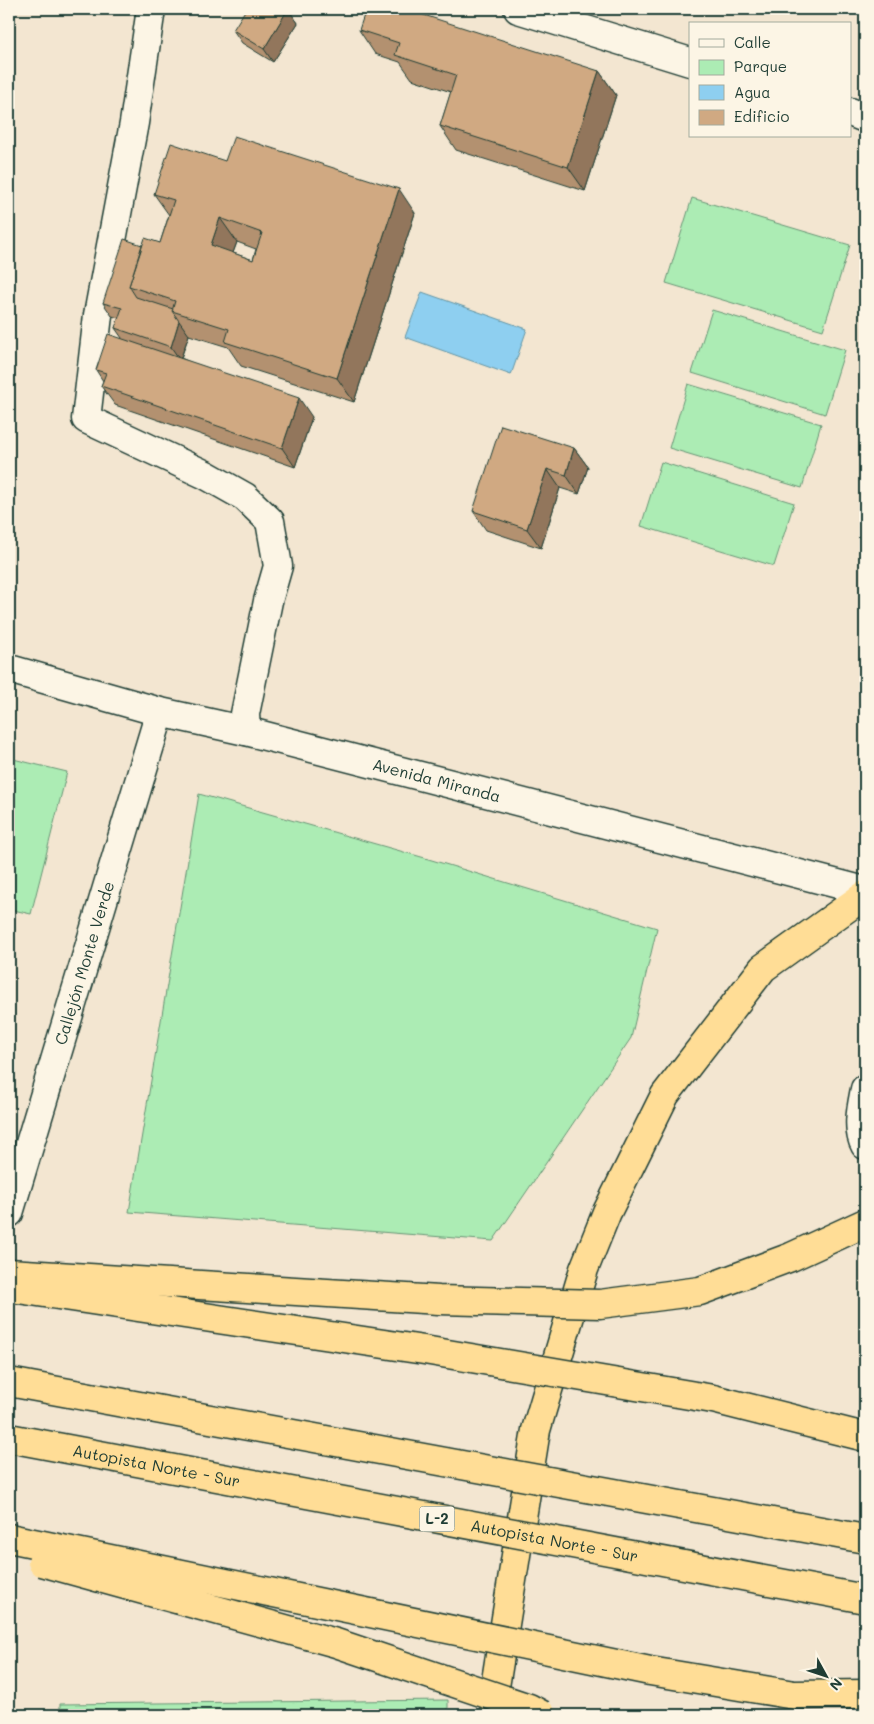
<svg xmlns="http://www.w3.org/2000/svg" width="874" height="1724" font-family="Mali,sans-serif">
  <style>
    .green { fill: #acecb4; stroke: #669474 }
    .water { fill: #8ecff0; stroke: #6295a5 }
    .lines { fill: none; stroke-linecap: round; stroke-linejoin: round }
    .minor-casing { stroke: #1f3d34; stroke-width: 31 }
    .highway-casing { stroke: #1f3d34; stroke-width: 31 }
    .minor { stroke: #fcf5e5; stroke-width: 28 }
    .highway { stroke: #ffdd96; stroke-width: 28 }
    .highway-bridge-casing { stroke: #1f3d34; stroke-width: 31; stroke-linecap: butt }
    .highway-bridge { stroke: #ffdd96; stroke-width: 28 }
    .wall { fill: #b39170; stroke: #1f3d34; fill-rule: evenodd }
    .shaded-wall { fill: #92765b; stroke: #1f3d34 }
    .building { fill: #d0a982; stroke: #1f3d34; fill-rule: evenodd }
    .labels { text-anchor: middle; stroke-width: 4; stroke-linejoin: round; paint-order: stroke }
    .shield { fill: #fcf5e5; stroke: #617469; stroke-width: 1 }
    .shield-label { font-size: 15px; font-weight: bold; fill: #1f3d34 }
    .street-label { font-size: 16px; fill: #1f3d34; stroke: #fcf5e5 }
  </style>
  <rect width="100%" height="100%" fill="#f3e6d1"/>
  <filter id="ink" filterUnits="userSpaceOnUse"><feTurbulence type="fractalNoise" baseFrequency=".02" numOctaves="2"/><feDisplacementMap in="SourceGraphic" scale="10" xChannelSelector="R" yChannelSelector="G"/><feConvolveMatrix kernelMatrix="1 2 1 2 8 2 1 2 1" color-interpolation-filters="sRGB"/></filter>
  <g filter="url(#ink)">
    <g class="green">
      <polygon points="692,198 850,245 823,330 666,283"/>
      <polygon points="712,310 845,350 825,414 692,373"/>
      <polygon points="688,384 821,424 802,488 669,448"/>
      <polygon points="661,462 794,503 774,566 641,526"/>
      <polygon points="9,758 67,772 31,914 9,909"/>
      <polygon points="199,794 425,858 657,928 631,1038 493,1241 129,1212"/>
      <polygon points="448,1700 448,1715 60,1715 60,1704"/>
    </g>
    <polygon class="water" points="422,292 527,329 511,375 405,337"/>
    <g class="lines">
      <defs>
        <g id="minor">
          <polyline points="151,9 134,123 98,315 86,419 206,475 245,497 270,521 278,566 268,601 245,714 246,731"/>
          <polyline points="518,9 690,62"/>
          <polyline points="850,112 865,118"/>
          <path id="s1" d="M 9,669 L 160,712 L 246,731 L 865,891"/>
          <path d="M 865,1089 C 862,1105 856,1129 865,1145"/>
          <path id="s2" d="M 9,1213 L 160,712"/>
        </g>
        <g id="highway">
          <polyline points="713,1399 865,1437"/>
          <polyline points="495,1715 494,1693 536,1430 584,1269 607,1212 665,1095 763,968 865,895"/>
        </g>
      </defs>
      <use href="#minor" class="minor-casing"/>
      <use href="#highway" class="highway-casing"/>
      <use href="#minor" class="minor"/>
      <use href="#highway" class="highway"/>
      <defs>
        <g id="highway-bridge">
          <polyline points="9,1273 439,1300 600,1304 700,1291 791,1257 865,1223"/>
          <polyline points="18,1289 424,1350 713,1399"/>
          <polyline points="9,1382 865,1539"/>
          <path id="s3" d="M 9,1438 L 865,1599"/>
          <polyline points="9,1538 650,1671 794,1695 865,1694"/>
          <polyline points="42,1562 336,1643 529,1708 542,1715"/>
        </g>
      </defs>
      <use href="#highway-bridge" class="highway-bridge-casing"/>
      <use href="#highway-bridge" class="highway-bridge"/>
    </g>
    <g class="wall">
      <polygon points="288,9 298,23 273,62 242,43 233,30"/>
      <polygon points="359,30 599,71 616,95 585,191 456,150 440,126 451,92 412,79 400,62 375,54"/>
      <path d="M 225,161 L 415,213 L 354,402 L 241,366 L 228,347 L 189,335 L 181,358 L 312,417 L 295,467 L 115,405 L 101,386 L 103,381 L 96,370 L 122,338 L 115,328 L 119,318 L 112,316 L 103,303 L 142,245 L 160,243 L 169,215 L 154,194 ZM 237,242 L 256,249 L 253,260 L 233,253 Z"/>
      <polygon points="574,448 588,467 579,494 560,488 541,548 486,530 473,511"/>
    </g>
    <g class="shaded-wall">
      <polygon points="288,9 298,23 273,62 264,49"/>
      <polygon points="599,71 616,95 585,191 568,167"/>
      <polygon points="399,189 415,213 354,402 337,378"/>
      <polygon points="220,218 237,242 227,269 211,245"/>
      <polygon points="179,321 189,335 180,360 171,347"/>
      <polygon points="299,398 312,417 295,467 282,448"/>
      <polygon points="574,448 588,467 579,494 566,475"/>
      <polygon points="547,469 560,488 541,548 527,529"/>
    </g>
    <g class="building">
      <polygon points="246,9 288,9 264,49 233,30"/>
      <polygon points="366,9 405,9 599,71 568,167 440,126 456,75 395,55 399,43 359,30"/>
      <path d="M 234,136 L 399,189 L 337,378 L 225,342 L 229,329 L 172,311 L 175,301 L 129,286 L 145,238 L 160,243 L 174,200 L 154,194 L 171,143 L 225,161 ZM 220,218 L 262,233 L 253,260 L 211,245 Z"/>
      <polygon points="124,239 142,245 129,286 136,297 173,309 172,311 179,321 171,347 115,328 122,308 103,303"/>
      <polygon points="108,334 299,398 282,448 101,386 106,373 96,370"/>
      <polygon points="501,425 574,448 566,475 547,469 527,529 473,511"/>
    </g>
  </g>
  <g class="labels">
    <rect class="shield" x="419.5" y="1506.5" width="35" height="25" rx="4"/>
    <g class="shield-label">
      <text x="437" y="1524">L-2</text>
    </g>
    <g class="street-label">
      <text dy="6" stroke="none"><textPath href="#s1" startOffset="442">Avenida Miranda</textPath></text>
      <text dy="6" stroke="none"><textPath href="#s2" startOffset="261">Callejón Monte Verde</textPath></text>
      <text dy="6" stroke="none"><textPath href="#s3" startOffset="150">Autopista Norte - Sur</textPath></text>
      <text dy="6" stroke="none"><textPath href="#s3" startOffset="555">Autopista Norte - Sur</textPath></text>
    </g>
  </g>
  <rect width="874" height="1724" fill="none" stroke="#fcf5e5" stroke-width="30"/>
  <rect x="15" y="15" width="844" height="1694" fill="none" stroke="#1f3d34" stroke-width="2" filter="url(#ink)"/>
  <rect x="689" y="22" width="162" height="115" fill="#fcf5e5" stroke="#a4ab9e"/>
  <rect x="699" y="39" width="25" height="8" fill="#fcf5e5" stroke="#a4ab9e"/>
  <text x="734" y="48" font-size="15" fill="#1f3d34">Calle</text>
  <rect x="699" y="60" width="25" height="15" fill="#acecb4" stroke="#a4ab9e"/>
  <text x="734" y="72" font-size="15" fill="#1f3d34">Parque</text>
  <rect x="699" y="85" width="25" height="15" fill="#8ecff0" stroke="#a4ab9e"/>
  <text x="734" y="98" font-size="15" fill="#1f3d34">Agua</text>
  <rect x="699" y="110" width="25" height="15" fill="#d0a982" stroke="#a4ab9e"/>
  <text x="734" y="122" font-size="15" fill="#1f3d34">Edificio</text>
  <g transform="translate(826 1676) rotate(130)" stroke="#fcf5e5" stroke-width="4" paint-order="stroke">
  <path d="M0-4L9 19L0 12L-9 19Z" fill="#1f3d34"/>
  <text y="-8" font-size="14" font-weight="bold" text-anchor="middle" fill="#1f3d34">N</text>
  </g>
</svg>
